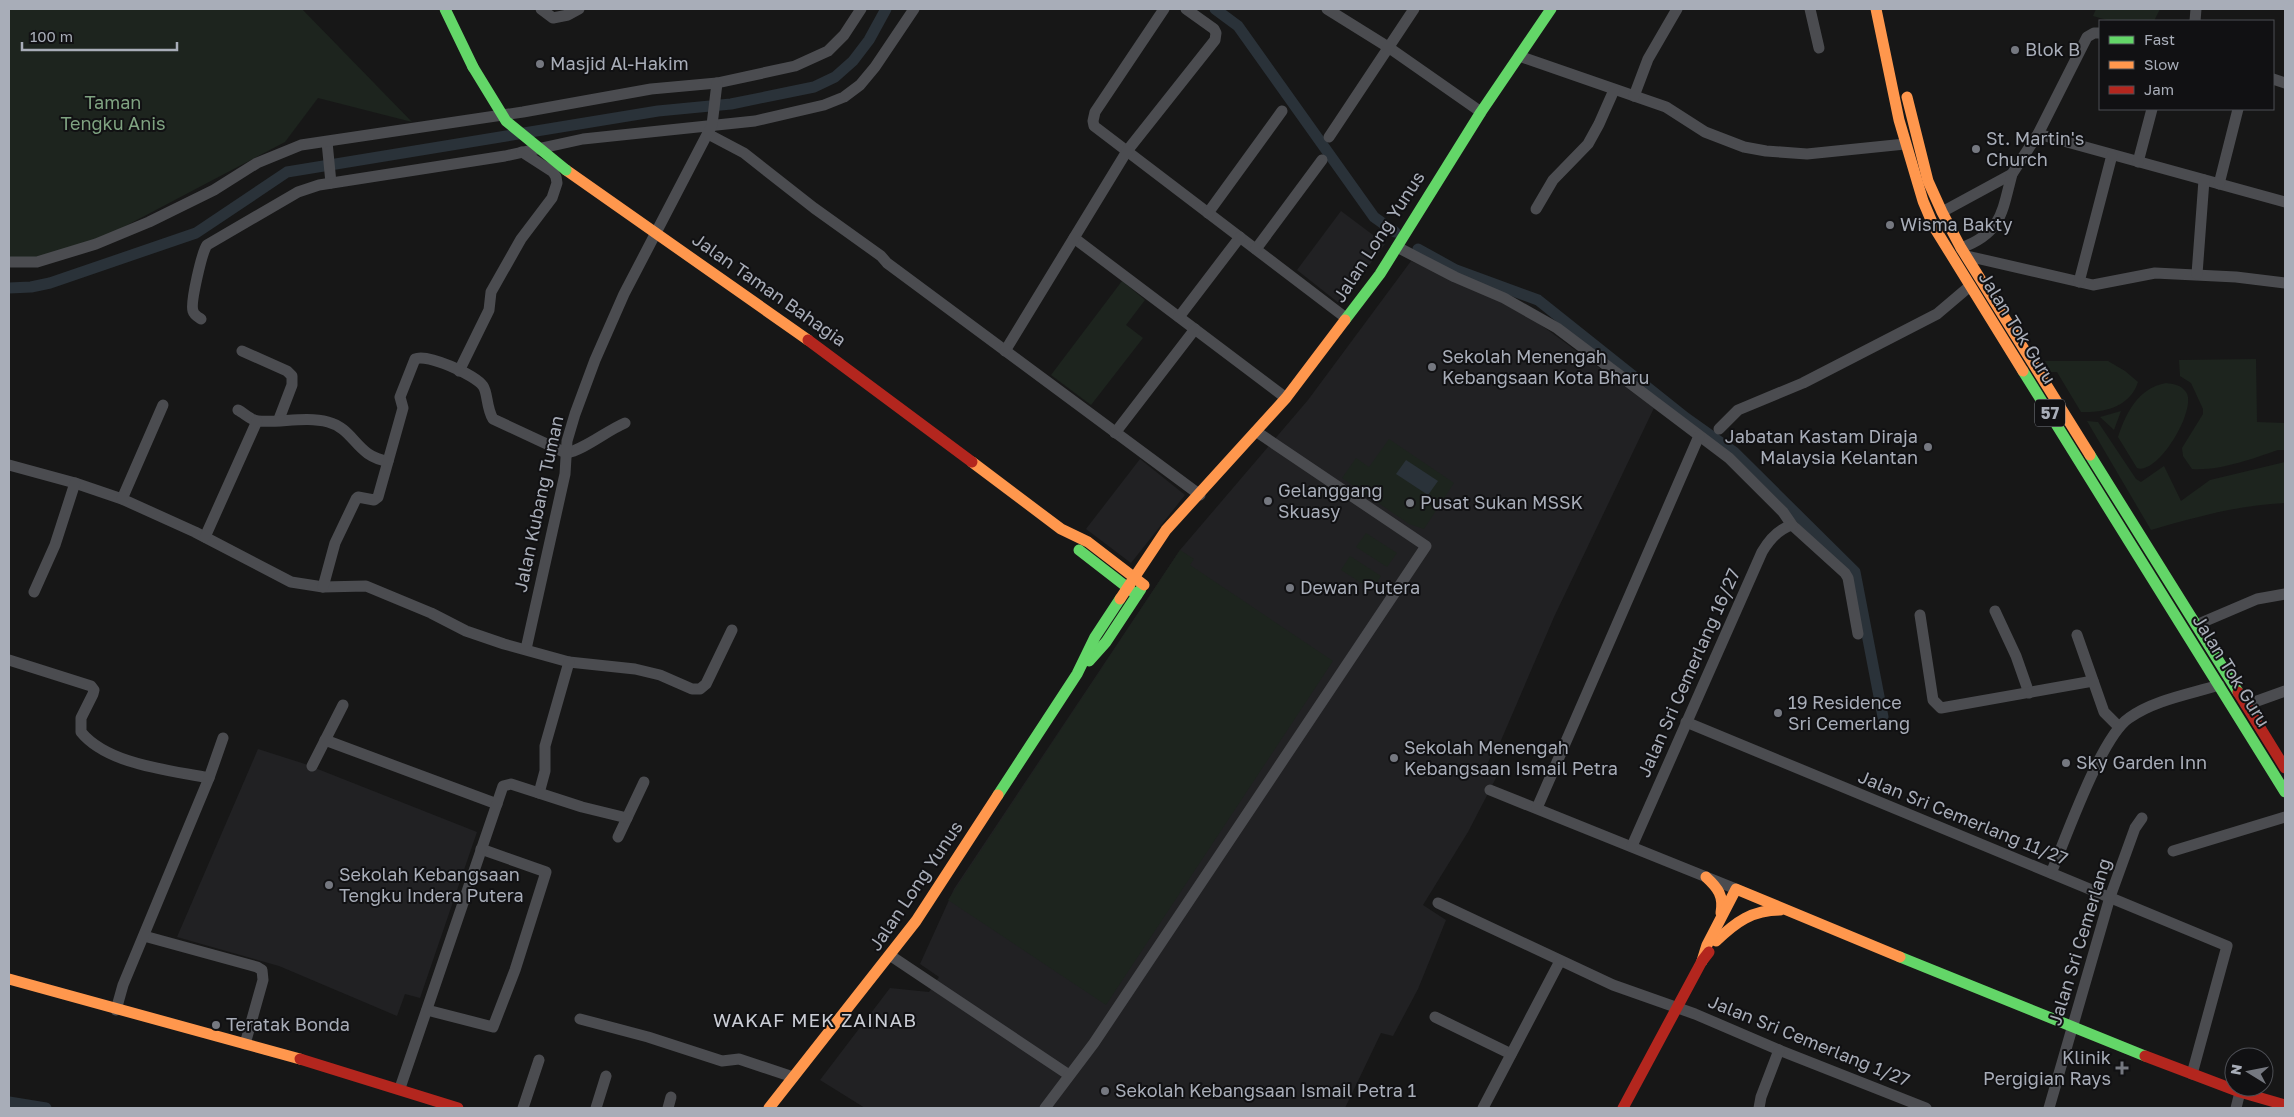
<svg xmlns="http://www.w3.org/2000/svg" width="2294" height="1117" font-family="'Golos Text',sans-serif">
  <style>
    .built { fill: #212123 }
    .green { fill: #1d241e }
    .water { fill: #2a3239 }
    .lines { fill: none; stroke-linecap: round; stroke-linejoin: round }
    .canal { stroke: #2a3239; stroke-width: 11 }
    .street { stroke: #4b4c50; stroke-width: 11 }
    .fast { stroke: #63d668; stroke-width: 11 }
    .slow { stroke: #ff974d; stroke-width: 11 }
    .jam { stroke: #b3261e; stroke-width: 11 }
    .fast-bridge { stroke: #63d668; stroke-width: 11 }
    .poi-dot { fill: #757880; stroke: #111113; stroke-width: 2 }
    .labels { text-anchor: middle; stroke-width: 4; stroke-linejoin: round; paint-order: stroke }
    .shield { fill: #111113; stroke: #7b7e86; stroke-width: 1 }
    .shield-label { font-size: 16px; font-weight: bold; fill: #a8adb8 }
    .poi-label { font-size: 18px; fill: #a8adb8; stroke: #111113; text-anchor: start }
    .park-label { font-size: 18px; fill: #7fa381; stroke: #111113 }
    .street-label { font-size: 18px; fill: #a8adb8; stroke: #111113 }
    .neighbourhood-label { font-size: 19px; letter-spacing: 1px; fill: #c9ccd4; stroke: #111113 }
  </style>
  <rect width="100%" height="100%" fill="#171717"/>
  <g class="built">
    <polygon points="1341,211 1385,244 1340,304 1297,270"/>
    <polygon points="1411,261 1499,300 1537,322 1654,408 1554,617 1499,745 1496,744 1485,770 1497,776 1468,832 1423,905 1446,920 1418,989 1393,1036 1381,1033 1345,1108 865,1108 820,1080 890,988 929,992 939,977 920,964 954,889 1180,550 1308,400"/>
    <polygon points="1140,459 1185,495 1131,563 1086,529"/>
    <polygon points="258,749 305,764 477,832 420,998 405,994 397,1016 279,966 177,937"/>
  </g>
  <g class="green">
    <polygon points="9,9 302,9 412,122 318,98 285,142 95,242 36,260 9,260"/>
    <polygon points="2096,9 2160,9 2154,21 2110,21 2093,16"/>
    <polygon points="1122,281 1145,300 1126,325 1143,338 1091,405 1051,375"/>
    <path d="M 2256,359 L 2257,422 L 2285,423 L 2285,450 L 2278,450 C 2252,459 2219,471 2192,469 L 2183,456 L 2182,448 L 2203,414 L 2203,409 L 2191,383 L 2180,376 L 2179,360 Z"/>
    <path d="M 2045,361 L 2108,361 L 2125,371 L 2138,382 C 2130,407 2104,413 2081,412 L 2057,372 L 2051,372 Z"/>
    <path d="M 2166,383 C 2174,384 2181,385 2186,392 C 2198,408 2158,476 2137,468 L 2118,437 C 2126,413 2138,388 2166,383 Z"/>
    <polygon points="2121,411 2114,430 2100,417"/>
    <path d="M 2087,421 L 2098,422 L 2136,479 L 2141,482 L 2164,466 L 2181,501 L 2210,480 L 2285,462 L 2285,503 C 2239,505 2196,517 2151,530 Z"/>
    <polygon points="1389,439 1454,483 1424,529 1409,524 1342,478 1356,458 1369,467"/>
    <polygon points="1366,533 1397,553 1387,567 1356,547"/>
    <polygon points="1180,550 1194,559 1190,565 1333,661 1106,1005 948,900"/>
    <polygon points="1350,556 1381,576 1372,590 1341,570"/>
  </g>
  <polygon class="water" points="1406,460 1438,481 1428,495 1396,474"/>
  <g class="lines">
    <g class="canal">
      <polyline points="1215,9 1238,26 1374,217 1395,232"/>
      <polyline points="1418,249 1456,270 1538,300 1686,418 1734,452 1855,572 1883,717"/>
      <polyline points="9,288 31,287 50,283 196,233 287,172 658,111 731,104 814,87 835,77 853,61 869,40 886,9"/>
      <polyline points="9,1102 46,1108"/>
    </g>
    <g class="street">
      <polyline points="541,9 553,18 568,15 579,9"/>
      <polyline points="1164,9 1095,112 1093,121 1094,126 1346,318"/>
      <polyline points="1327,9 1388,47 1481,112"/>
      <polyline points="1810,9 1819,48"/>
      <polyline points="2195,21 2196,9"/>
      <polyline points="1519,56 1666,107 1705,132 1744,147 1766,151 1807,154 1905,144"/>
      <polyline points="2273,79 2285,83"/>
      <polyline points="1634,96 1648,59 1677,9"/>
      <polyline points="708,134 744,153 814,208 881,256 887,263 1200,495"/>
      <polyline points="2038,134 2285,202"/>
      <polyline points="1329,137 1414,9"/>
      <polyline points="327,142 331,183"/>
      <polyline points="2138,162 2152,109"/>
      <polyline points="2219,184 2238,109"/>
      <polyline points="1536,209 1553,180 1588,144 1599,124 1614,90"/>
      <polyline points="1942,212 2012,174 2038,134 2087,37 2094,33 2100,33"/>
      <polyline points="1208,213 1282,111"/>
      <polyline points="1074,238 1286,398"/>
      <polyline points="1397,247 1455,277 1504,298 1557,328 1729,458 1783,512 1792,525 1845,573 1848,578 1858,634"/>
      <path d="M 1961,248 C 2002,233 2002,212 2012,174"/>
      <polyline points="1256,249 1322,160"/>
      <polyline points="1967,256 2093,285 2155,273 2236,277 2285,283"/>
      <polyline points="9,262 37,262 96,244 149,222 214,190 257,163 301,145 523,112 651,89 717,83 795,66 828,51 844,35 861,9"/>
      <polyline points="2197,274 2204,180"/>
      <polyline points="2079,282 2112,155"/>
      <polyline points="1179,317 1240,237"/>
      <path d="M 201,319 C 198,317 194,315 193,311 C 190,303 202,252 207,245 L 298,192 L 319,185 L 505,156 L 583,139 L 755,121 L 824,105 L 844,97 L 860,85 L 875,67 L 914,9"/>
      <polyline points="242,351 287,371 292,376 292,385 279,419"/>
      <polyline points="1005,351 1127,151 1215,40 1216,33 1214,29 1186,9"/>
      <polyline points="459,371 489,310 491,292 521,239 552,198 557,183 556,177 553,172 522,152"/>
      <path d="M 238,410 C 244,413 252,421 258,421 C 280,423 306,416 328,422 C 355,429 356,457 388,461"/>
      <polyline points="1719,429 1738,410 1803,383 1937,314 1970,286"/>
      <polyline points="1115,433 1195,329"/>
      <polyline points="9,465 75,483 122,499 195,532 291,582 323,587 366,586 431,613 466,631 504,644 569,662 635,669 660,675 692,689 700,689 706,684 732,630"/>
      <polyline points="122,499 163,405"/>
      <polyline points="205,537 257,421"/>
      <path d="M 323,587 L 335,543 L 356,499 L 358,497 L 374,500 L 378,497 L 403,408 L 400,397 L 415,359 C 427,353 475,375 483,386 C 488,393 486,407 493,419 L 566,453 C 584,450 606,431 625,423"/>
      <polyline points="34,592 55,545 75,483"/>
      <polyline points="1995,611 2016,656 2029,693"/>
      <polyline points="1920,615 1933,700 1941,708 2093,681"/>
      <polyline points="2196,625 2257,599 2285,594"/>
      <polyline points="2077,635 2104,712 2119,727"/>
      <polyline points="526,649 565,474 567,441 575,414 595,360 624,294 712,125 717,83"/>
      <path d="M 9,660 L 91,686 L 94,690 L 93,694 L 81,718 L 81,732 C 108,765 170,770 209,778"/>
      <polyline points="2246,705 2285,691"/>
      <polyline points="1686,722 2227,946 2192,1074"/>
      <polyline points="325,740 497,804"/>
      <polyline points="312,766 343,705"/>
      <polyline points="1490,790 1736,889"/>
      <polyline points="539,793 545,771 545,746 569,662"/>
      <polyline points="1537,808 1699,436"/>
      <polyline points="618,837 644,782"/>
      <path d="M 1632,846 L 1762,552 C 1769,540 1779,529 1792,525"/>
      <polyline points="2173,851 2285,817"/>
      <path d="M 2051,873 C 2066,838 2101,737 2129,718 C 2154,700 2190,694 2219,685"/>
      <polyline points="1438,903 1613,985 1695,1014 1779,1050 1926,1108"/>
      <polyline points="144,936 257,967 262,970 263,980 245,1044"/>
      <polyline points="891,956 1069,1075"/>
      <polyline points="116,1010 123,985 209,778 223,738"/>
      <polyline points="427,1010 493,1027 515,970 546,872 481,849"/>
      <polyline points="1435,1017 1511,1054"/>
      <polyline points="580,1019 648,1037 722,1061 739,1059 793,1077"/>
      <polyline points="400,1088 503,786 511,784 582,807 627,818"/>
      <polyline points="523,1108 539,1060"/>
      <polyline points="596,1108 606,1076"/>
      <polyline points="668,1108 671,1097"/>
      <polyline points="1045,1108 1094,1043 1426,546 1257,432"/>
      <polyline points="1483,1108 1560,961"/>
      <polyline points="1759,1108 1761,1097 1779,1050"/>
      <polyline points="2049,1108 2110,897 2135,828 2142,818"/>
      <polyline points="2236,1108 2240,1092"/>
    </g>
    <g class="fast">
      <polyline points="445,9 473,67"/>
      <polyline points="1345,320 1380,274 1481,112 1551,9"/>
      <polyline points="2023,371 2285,792"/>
      <polyline points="2090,455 2238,692"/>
      <polyline points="1079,550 1137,595"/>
      <polyline points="1089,661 1106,642 1141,589"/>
      <polyline points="998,795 1077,674 1095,637 1120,599"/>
      <polyline points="1900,957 2145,1056"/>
    </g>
    <g class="slow">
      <polyline points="1876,9 1899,120 1923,201 1934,227 2023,371"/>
      <polyline points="1907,97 1928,181 1942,212 1961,248 2090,455"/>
      <polyline points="566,170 808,340"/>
      <polyline points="972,462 1061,529 1088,542 1144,585"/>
      <polyline points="1120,599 1166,530 1286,398 1345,320"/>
      <path d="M 1706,877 C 1718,888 1724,896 1721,913"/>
      <path d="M 1716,941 C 1736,922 1752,910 1780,910"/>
      <polyline points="1702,961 1707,945 1736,889 1900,957"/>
      <polyline points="9,979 300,1059"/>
      <polyline points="769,1108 916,921 998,795"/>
    </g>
    <g class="jam">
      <polyline points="808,340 972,462"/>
      <polyline points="2238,692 2285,768"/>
      <polyline points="2145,1056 2240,1092 2285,1105"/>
      <polyline points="300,1059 458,1108"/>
      <polyline points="1623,1108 1702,961 1709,952"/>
    </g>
    <polyline class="fast-bridge" points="473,67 506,121 566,170"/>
  </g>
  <g class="poi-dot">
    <circle cx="2015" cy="50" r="5"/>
    <circle cx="540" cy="64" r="5"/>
    <circle cx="1976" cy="149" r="5"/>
    <circle cx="1890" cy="225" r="5"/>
    <circle cx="1432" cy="367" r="5"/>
    <circle cx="1928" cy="447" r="5"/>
    <circle cx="1268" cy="501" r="5"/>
    <circle cx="1410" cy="503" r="5"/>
    <circle cx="1290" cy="588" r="5"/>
    <circle cx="1778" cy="713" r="5"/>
    <circle cx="1394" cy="758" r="5"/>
    <circle cx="2066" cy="763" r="5"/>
    <circle cx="329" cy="885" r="5"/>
    <circle cx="216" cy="1025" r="5"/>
    <path d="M2119.5 1060.5h5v5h5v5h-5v5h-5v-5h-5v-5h5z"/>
    <circle cx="1105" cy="1091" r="5"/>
  </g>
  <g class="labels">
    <rect class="shield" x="2035" y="399.5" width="30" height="27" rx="4"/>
    <g class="shield-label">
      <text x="2050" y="419">57</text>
    </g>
    <g class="poi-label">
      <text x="2025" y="56">Blok B</text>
      <text x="550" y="70">Masjid Al-Hakim</text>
      <text x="1986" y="145">St. Martin's<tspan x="1986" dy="21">Church</tspan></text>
      <text x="1900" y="231">Wisma Bakty</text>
      <text x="1442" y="363">Sekolah Menengah<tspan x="1442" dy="21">Kebangsaan Kota Bharu</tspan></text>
      <text x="1918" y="443" text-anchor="end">Jabatan Kastam Diraja<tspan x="1918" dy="21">Malaysia Kelantan</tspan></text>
      <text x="1278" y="497">Gelanggang<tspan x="1278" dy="21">Skuasy</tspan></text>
      <text x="1420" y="509">Pusat Sukan MSSK</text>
      <text x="1300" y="594">Dewan Putera</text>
      <text x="1788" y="709">19 Residence<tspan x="1788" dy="21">Sri Cemerlang</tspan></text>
      <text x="1404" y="754">Sekolah Menengah<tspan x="1404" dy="21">Kebangsaan Ismail Petra</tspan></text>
      <text x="2076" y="769">Sky Garden Inn</text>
      <text x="339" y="881">Sekolah Kebangsaan<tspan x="339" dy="21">Tengku Indera Putera</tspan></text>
      <text x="226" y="1031">Teratak Bonda</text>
      <text x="2111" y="1064" text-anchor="end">Klinik<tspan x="2111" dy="21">Pergigian Rays</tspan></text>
      <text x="1115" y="1097">Sekolah Kebangsaan Ismail Petra 1</text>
    </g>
    <g class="park-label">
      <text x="113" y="109">Taman<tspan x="113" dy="21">Tengku Anis</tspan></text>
    </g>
    <g class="street-label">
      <text transform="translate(1379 237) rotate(-57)" y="6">Jalan Long Yunus</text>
      <text transform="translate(769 290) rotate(35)" y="6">Jalan Taman Bahagia</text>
      <text transform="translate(2017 328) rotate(58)" y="6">Jalan Tok Guru</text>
      <text transform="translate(539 504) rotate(-78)" y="6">Jalan Kubang Tuman</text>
      <text transform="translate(2231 671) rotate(58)" y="6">Jalan Tok Guru</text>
      <text transform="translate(1689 673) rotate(-66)" y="6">Jalan Sri Cemerlang 16/27</text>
      <text transform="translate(1963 818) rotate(22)" y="6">Jalan Sri Cemerlang 11/27</text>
      <text transform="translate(916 886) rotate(-56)" y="6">Jalan Long Yunus</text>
      <text transform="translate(2080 942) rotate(-73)" y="6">Jalan Sri Cemerlang</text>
      <text transform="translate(1809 1041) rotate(22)" y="6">Jalan Sri Cemerlang 1/27</text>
    </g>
    <g class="neighbourhood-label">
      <text x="815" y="1027">WAKAF MEK ZAINAB</text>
    </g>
  </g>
  <rect width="2294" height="1117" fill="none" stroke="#a8adb8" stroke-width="20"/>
  <rect x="2099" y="20" width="175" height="90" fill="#111113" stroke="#4d4f55"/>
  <rect x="2109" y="36" width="25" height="8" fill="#63d668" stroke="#4d4f55"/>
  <text x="2144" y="45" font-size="15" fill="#a8adb8">Fast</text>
  <rect x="2109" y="61" width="25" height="8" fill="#ff974d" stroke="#4d4f55"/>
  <text x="2144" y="70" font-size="15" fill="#a8adb8">Slow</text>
  <rect x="2109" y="86" width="25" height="8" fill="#b3261e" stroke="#4d4f55"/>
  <text x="2144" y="95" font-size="15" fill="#a8adb8">Jam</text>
  <g transform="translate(2249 1072) rotate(280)"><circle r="24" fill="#111113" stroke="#4d4f55"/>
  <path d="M0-4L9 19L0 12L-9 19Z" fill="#757880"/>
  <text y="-8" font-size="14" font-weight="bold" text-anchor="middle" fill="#a8adb8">N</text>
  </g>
  <path d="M22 42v8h155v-8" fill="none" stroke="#a8adb8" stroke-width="2.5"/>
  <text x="30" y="42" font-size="15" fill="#a8adb8" stroke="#111113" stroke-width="4" paint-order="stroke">100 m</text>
</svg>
